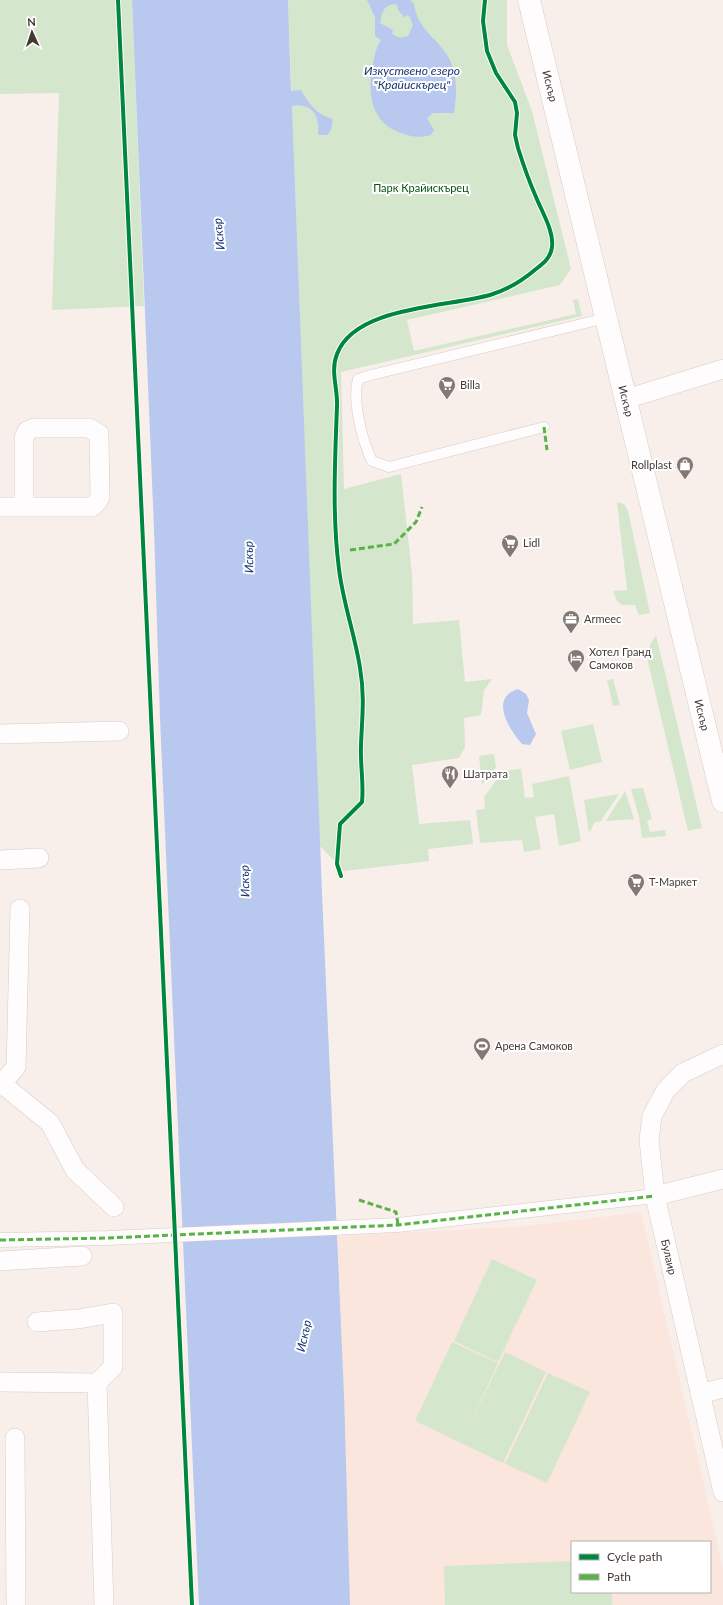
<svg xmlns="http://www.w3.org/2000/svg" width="723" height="1605" font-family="Lato,sans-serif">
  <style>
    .built { fill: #fbe6dd; fill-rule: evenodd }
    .green { fill: #d4e7cd }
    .water { fill: #b8c8ee; fill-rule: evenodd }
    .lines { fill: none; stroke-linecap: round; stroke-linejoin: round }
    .service-casing { stroke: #d6ccc8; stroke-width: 11 }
    .pedestrian-casing { stroke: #d6ccc8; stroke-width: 15 }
    .minor-casing { stroke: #d6ccc8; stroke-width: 20 }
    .secondary-casing { stroke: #d6ccc8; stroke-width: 23 }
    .service { stroke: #fefcfc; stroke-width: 10 }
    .pedestrian { stroke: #fefcfc; stroke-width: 14 }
    .minor { stroke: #fefcfc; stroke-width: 19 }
    .secondary { stroke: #fefcfc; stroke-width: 22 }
    .quiet { stroke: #57b346; stroke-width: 3; stroke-dasharray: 6 3; stroke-linecap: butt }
    .cycleway-casing { stroke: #fff; stroke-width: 6 }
    .cycleway { stroke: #00873e; stroke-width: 4 }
    .labels { text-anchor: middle; stroke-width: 4; stroke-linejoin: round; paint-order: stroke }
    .street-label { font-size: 11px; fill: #453934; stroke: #fff }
    .park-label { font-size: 11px; fill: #084f11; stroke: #fff }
    .poi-label { font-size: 11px; fill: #453934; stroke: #fff; text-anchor: start }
    .water-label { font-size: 12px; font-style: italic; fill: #1b3676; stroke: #fff }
  </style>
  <rect width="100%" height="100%" fill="#f8eeea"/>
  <path class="built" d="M 641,1212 L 723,1568 L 723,1605 L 350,1605 L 338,1236 L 527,1226 ZM 572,1542 L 710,1542 L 710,1592 L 572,1592 Z"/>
  <g class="green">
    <polygon points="0,0 132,0 144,306 52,310 59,93 0,94"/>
    <polygon points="288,0 507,0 507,45 532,111 571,269 560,285 407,320 414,351 576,314 573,300 578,299 582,316 341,372 344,489 401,474 412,574 413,624 459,620 465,682 492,679 484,691 481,715 464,718 465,747 459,758 412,765 419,824 470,820 473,844 428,849 429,861 344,871 320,846"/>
    <polygon points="617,502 624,504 628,511 650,613 639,615 635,605 622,605 617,601 613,591 627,590"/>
    <polygon points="656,635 702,828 688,831 647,658 650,645"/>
    <polygon points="613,679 620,705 613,706 607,680"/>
    <polygon points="593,724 602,762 570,770 561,731"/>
    <polygon points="494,754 496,767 482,785 479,756"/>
    <polygon points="521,769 525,798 534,797 532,784 569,776 581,841 559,846 554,814 535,817 541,849 524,852 522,840 480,843 476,810 485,809 484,797 503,771"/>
    <polygon points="643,788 652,819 647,821 650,832 665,830 666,836 642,838 639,817 631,789"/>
    <polygon points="625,791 634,819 606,821"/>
    <polygon points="619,794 600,822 595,822 589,833 584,800"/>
    <polygon points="492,1259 537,1280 498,1362 454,1341"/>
    <polygon points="452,1342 498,1363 469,1426 505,1352 546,1372 503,1463 415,1421"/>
    <polygon points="548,1373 590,1392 547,1483 505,1464"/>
    <polygon points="572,1561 572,1592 612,1592 612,1605 445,1605 444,1566"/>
  </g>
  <g class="water">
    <path d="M 132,0 L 288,0 L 291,91 L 301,90 C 309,104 317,115 333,119 L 331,130 L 327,135 L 318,135 C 320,116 313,103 292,106 L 322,893 L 344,1394 L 350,1605 L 199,1605 L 160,718 L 154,529 Z"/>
    <path d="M 367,0 L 410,0 L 414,4 C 418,30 434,35 447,55 C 458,72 457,94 454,113 L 433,113 L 427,118 L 434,130 L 431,135 C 420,138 411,137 401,133 C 370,123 367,91 373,63 C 375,54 376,48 381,40 L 375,36 L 375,17 ZM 394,4 L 397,5 L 398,10 L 405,18 L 406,15 L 410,17 L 413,25 L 408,36 C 401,38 397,39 392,33 L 393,30 L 380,23 C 382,14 382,6 394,4 Z"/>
    <path d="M 518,689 L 526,694 L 529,700 L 527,713 L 536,734 L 530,745 L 522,744 C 509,729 489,698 518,689 Z"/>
  </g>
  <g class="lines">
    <defs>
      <path id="service" d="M 544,427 L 389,467 L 372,461 C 362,440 352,401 358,379 L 371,375 L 606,318"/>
      <polyline id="pedestrian" points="0,1240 108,1238 398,1225 655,1196"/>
      <g id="minor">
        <polyline points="626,399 723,369"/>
        <polyline points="0,507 92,507 97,502 100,497 99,434 89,428 34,428 27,431 24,438 24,506"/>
        <polyline points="0,734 119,731"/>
        <polyline points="0,860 39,858"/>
        <polyline points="723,1054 683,1073 666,1090 652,1116 649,1140 655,1196 723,1492"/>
        <polyline points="2,1084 50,1123 75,1170 114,1207"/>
        <polyline points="0,1086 16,1067 20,909"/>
        <polyline points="655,1196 723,1179"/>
        <polyline points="0,1261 82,1256"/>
        <polyline points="0,1382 97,1383 113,1367 113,1313 78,1319 37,1322"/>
        <polyline points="97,1383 104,1605"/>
        <polyline points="700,1394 723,1388"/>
        <polyline points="15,1438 16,1605"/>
      </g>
      <polyline id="secondary" points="529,0 723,801"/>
    </defs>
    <use href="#service" class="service-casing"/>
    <use href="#pedestrian" class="pedestrian-casing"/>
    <use href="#minor" class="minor-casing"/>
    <use href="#secondary" class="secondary-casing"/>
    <use href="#service" class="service"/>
    <use href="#pedestrian" class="pedestrian"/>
    <use href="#minor" class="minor"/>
    <use href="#secondary" class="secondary"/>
    <g class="quiet">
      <polyline points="544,427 547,450"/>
      <polyline points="350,550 394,544 416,522 422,507"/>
      <polyline points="359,1200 396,1212 398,1225"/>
      <polyline points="0,1240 108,1238 398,1225 655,1196"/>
    </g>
    <defs>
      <g id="cycleway">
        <polyline points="118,0 192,1605"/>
        <path d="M 341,876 L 337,864 L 340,824 L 362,802 C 364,784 360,764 361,745 C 362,718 365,697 360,668 C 355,635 343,603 339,569 C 332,515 335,460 337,406 C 338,389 330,371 337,354 C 355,306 448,307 490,295 C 507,290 523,280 536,269 C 544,263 551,257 552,247 C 554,231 542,212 536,197 C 529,181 523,164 518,148 L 515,135 L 517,113 L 515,102 L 496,73 L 487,51 L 483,21 L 485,0"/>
      </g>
    </defs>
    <use href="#cycleway" class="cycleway-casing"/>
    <use href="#cycleway" class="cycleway"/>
  </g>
  <defs>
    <symbol id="supermarket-pin" viewBox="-11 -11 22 30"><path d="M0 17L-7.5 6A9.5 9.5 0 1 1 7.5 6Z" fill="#847874" stroke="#fff"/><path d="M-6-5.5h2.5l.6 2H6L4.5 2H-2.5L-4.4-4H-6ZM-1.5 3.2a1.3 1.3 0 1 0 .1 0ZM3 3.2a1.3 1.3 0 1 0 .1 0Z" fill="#fff"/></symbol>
    <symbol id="shop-pin" viewBox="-11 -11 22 30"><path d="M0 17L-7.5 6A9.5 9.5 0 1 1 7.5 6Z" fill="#847874" stroke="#fff"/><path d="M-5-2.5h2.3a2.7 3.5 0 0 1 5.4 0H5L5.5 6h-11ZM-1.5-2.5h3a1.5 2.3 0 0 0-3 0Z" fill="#fff"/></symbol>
    <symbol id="office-pin" viewBox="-11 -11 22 30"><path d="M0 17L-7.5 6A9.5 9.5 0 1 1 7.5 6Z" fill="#847874" stroke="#fff"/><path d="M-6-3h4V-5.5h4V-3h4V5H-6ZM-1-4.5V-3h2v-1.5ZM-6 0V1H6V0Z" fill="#fff"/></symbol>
    <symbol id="hotel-pin" viewBox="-11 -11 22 30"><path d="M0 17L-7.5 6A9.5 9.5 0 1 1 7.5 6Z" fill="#847874" stroke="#fff"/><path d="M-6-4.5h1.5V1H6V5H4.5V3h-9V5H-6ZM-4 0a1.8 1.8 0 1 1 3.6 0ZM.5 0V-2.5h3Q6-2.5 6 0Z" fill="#fff"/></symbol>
    <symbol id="restaurant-pin" viewBox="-11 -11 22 30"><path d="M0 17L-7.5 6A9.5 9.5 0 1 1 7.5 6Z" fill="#847874" stroke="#fff"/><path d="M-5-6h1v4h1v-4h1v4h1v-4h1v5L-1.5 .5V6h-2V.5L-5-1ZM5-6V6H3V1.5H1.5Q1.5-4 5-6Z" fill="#fff"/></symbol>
    <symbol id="stadium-pin" viewBox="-11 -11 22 30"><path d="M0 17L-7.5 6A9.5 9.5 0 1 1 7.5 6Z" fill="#847874" stroke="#fff"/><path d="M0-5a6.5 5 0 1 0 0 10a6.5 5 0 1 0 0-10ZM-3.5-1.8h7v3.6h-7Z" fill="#fff"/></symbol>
  </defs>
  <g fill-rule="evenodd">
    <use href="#supermarket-pin" x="437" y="375" width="20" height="27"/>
    <use href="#shop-pin" x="675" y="455" width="20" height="27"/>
    <use href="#supermarket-pin" x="500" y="533" width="20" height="27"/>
    <use href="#office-pin" x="561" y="609" width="20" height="27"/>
    <use href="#hotel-pin" x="566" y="648" width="20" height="27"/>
    <use href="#restaurant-pin" x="440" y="764" width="20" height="27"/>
    <use href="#supermarket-pin" x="626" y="872" width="20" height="27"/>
    <use href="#stadium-pin" x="472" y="1036" width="20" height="27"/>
  </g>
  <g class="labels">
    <g class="street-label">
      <text transform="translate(550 86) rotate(76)" y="4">Искър</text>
      <text transform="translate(626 401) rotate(76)" y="4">Искър</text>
      <text transform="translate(702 715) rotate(76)" y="4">Искър</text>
      <text transform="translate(669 1257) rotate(77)" y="4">Булаир</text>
    </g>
    <g class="park-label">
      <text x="421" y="192">Парк Крайискърец</text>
    </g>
    <g class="poi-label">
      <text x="460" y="389">Billa</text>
      <text x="672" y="469" text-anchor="end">Rollplast</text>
      <text x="523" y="547">Lidl</text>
      <text x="584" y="623">Armeec</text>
      <text x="589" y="656">Хотел Гранд<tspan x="589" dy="13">Самоков</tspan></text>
      <text x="463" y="778">Шатрата</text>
      <text x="649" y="886">Т-Маркет</text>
      <text x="495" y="1050">Арена Самоков</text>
    </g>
    <g class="water-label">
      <text x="412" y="75">Изкуствено езеро<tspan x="412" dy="14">"Крайискърец"</tspan></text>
      <text transform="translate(219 234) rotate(-96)" y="4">Искър</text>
      <text transform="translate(249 557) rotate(-91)" y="4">Искър</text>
      <text transform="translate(245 881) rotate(-92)" y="4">Искър</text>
      <text transform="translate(304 1336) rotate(-78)" y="4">Искър</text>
    </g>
  </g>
  <rect x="571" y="1541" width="140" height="52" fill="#ffffff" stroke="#b5b0ae"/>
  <rect x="579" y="1554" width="20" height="6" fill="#00873e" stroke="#b5b0ae"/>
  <text x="607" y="1561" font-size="12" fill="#453934">Cycle path</text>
  <rect x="579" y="1574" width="20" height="6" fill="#57b346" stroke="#b5b0ae"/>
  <text x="607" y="1581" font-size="12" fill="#453934">Path</text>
  <g transform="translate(32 32) rotate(357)" stroke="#ffffff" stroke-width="3" paint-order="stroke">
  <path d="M0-3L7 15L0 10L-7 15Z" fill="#453934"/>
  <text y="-6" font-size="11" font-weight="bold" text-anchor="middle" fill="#453934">N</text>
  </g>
</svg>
